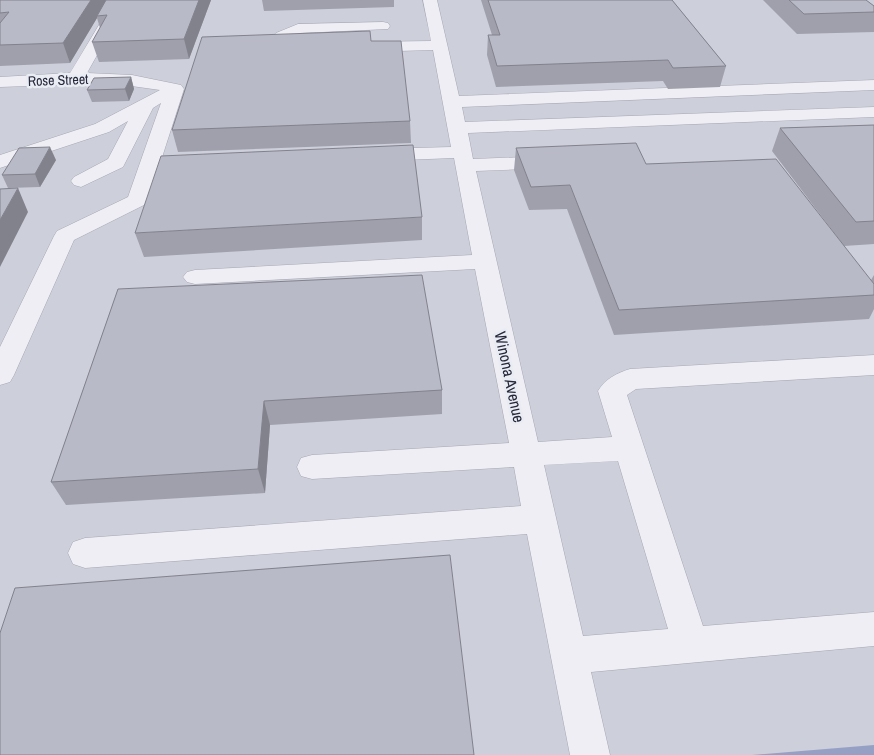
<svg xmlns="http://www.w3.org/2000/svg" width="874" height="755" font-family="'Archivo Narrow',sans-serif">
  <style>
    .built { fill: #cdcfda }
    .water { fill: #96a0c5 }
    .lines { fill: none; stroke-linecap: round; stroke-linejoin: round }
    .minor-casing { stroke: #a5a7b2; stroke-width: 1 }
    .minor { fill: #eeeef4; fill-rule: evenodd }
    .wall { fill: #9fa0ac }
    .shaded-wall { fill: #82828c }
    .building { fill: #b9bac8; stroke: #82828c }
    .labels { text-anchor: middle; stroke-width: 5; stroke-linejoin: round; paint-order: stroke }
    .far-street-label { font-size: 14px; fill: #26283b; stroke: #eaecf3 }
    .street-label { font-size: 16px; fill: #26283b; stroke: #eaecf3 }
  </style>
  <rect width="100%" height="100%" fill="#dbdde5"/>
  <polygon class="built" points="25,0 874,0 874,755 0,755 0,13"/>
  <polygon class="water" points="874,745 874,755 752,755"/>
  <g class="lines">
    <defs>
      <g id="minor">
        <polygon points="114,0 128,0 87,73 132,75 181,85 184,89 148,201 144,205 74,240 14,375 10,382 0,385 0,347 54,236 57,231 128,197 161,103 153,108 123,167 81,187 74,185 71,181 74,177 108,159 128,121 109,132 0,168 0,155 95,124 160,90 110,83 0,87 0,77 70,73"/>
        <path d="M 423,0 L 437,0 L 459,96 L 874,80 L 874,90 L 462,107 L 465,122 L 874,107 L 874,117 L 468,133 L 473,159 L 551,156 L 558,158 L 561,162 L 558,166 L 551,168 L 476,171 L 538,442 L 612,437 L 598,391 C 605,379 617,373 630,369 L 874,355 L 874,375 L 636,389 L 627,395 L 703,626 L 874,612 L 874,646 L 591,672 L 610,755 L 570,755 L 527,534 L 85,568 L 73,564 L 68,553 L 73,542 L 85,538 L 521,506 L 514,467 L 312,479 L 301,476 L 297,467 L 301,458 L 312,455 L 509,443 L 475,269 L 195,284 L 187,282 L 183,277 L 187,272 L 195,270 L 472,255 L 454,158 L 378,161 L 371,159 L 368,155 L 371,151 L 378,149 L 451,147 L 433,50 L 363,52 L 355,47 L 363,42 L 431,41 ZM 618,461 L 668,629 L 583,636 L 544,465 Z"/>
        <polygon points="383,22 388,23 390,26 388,29 300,33 281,41 273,36 276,33 298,24"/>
      </g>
    </defs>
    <use href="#minor" class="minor-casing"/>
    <use href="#minor" class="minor"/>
  </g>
  <g class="wall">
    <polygon points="0,0 211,0 189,59 99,62 92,42 100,28 97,18 70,63 0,66"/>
    <polygon points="262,0 394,0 394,7 264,11"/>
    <polygon points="481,0 672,0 726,66 720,87 668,89 663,81 496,87 487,55 488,35 492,35"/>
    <polygon points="763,0 866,0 874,6 874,32 797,34"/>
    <polygon points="371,41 410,121 411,143 178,152 172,130"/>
    <polygon points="131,77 134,89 129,101 92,102 87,90"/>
    <polygon points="874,125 874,244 844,246 772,151 780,128"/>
    <polygon points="516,148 646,164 871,280 874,275 874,309 869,319 614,335 567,209 529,210 514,170"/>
    <polygon points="56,160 40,187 8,188 2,175"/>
    <polygon points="422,217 422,240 144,257 135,233"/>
    <polygon points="118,289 442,390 442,414 270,425 265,493 66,505 51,482"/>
  </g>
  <g class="shaded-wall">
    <polygon points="91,0 109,0 97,16 97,18 70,63 63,43"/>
    <polygon points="199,0 211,0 189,59 184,39"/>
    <polygon points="131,77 134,89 129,101 125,89"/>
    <polygon points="50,147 56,160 40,187 35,174"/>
    <polygon points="18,188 28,212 0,267 0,220"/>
    <polygon points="264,401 270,425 265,493 258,469"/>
  </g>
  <g class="building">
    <polygon points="0,0 91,0 63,43 0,45 0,23 9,12 0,13"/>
    <polygon points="106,0 199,0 184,39 92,42 107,15 97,16"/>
    <polygon points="488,0 672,0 726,66 673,68 668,60 497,66 488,35 500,35"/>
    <polygon points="789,0 866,0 874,6 874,12 804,14"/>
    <polygon points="370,31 371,41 401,41 410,121 172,130 202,37"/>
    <polygon points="131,77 125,89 87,90 94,78"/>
    <polygon points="874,125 874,221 856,222 780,128"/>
    <polygon points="636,143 646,164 776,159 874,284 874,295 619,310 570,185 531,187 516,148"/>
    <polygon points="413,145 422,217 135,233 161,156"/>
    <polygon points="50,147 35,174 2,175 19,148"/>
    <polygon points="18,188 0,220 0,189"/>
    <polygon points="422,275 442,390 264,401 258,469 51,482 118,289"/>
    <polygon points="450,555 474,755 0,755 0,633 15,588"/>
  </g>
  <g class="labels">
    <g class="far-street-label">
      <text transform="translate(58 80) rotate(-2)" y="5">Rose Street</text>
    </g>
    <g class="street-label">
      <text transform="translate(510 377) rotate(78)" y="6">Winona Avenue</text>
    </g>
  </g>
</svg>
